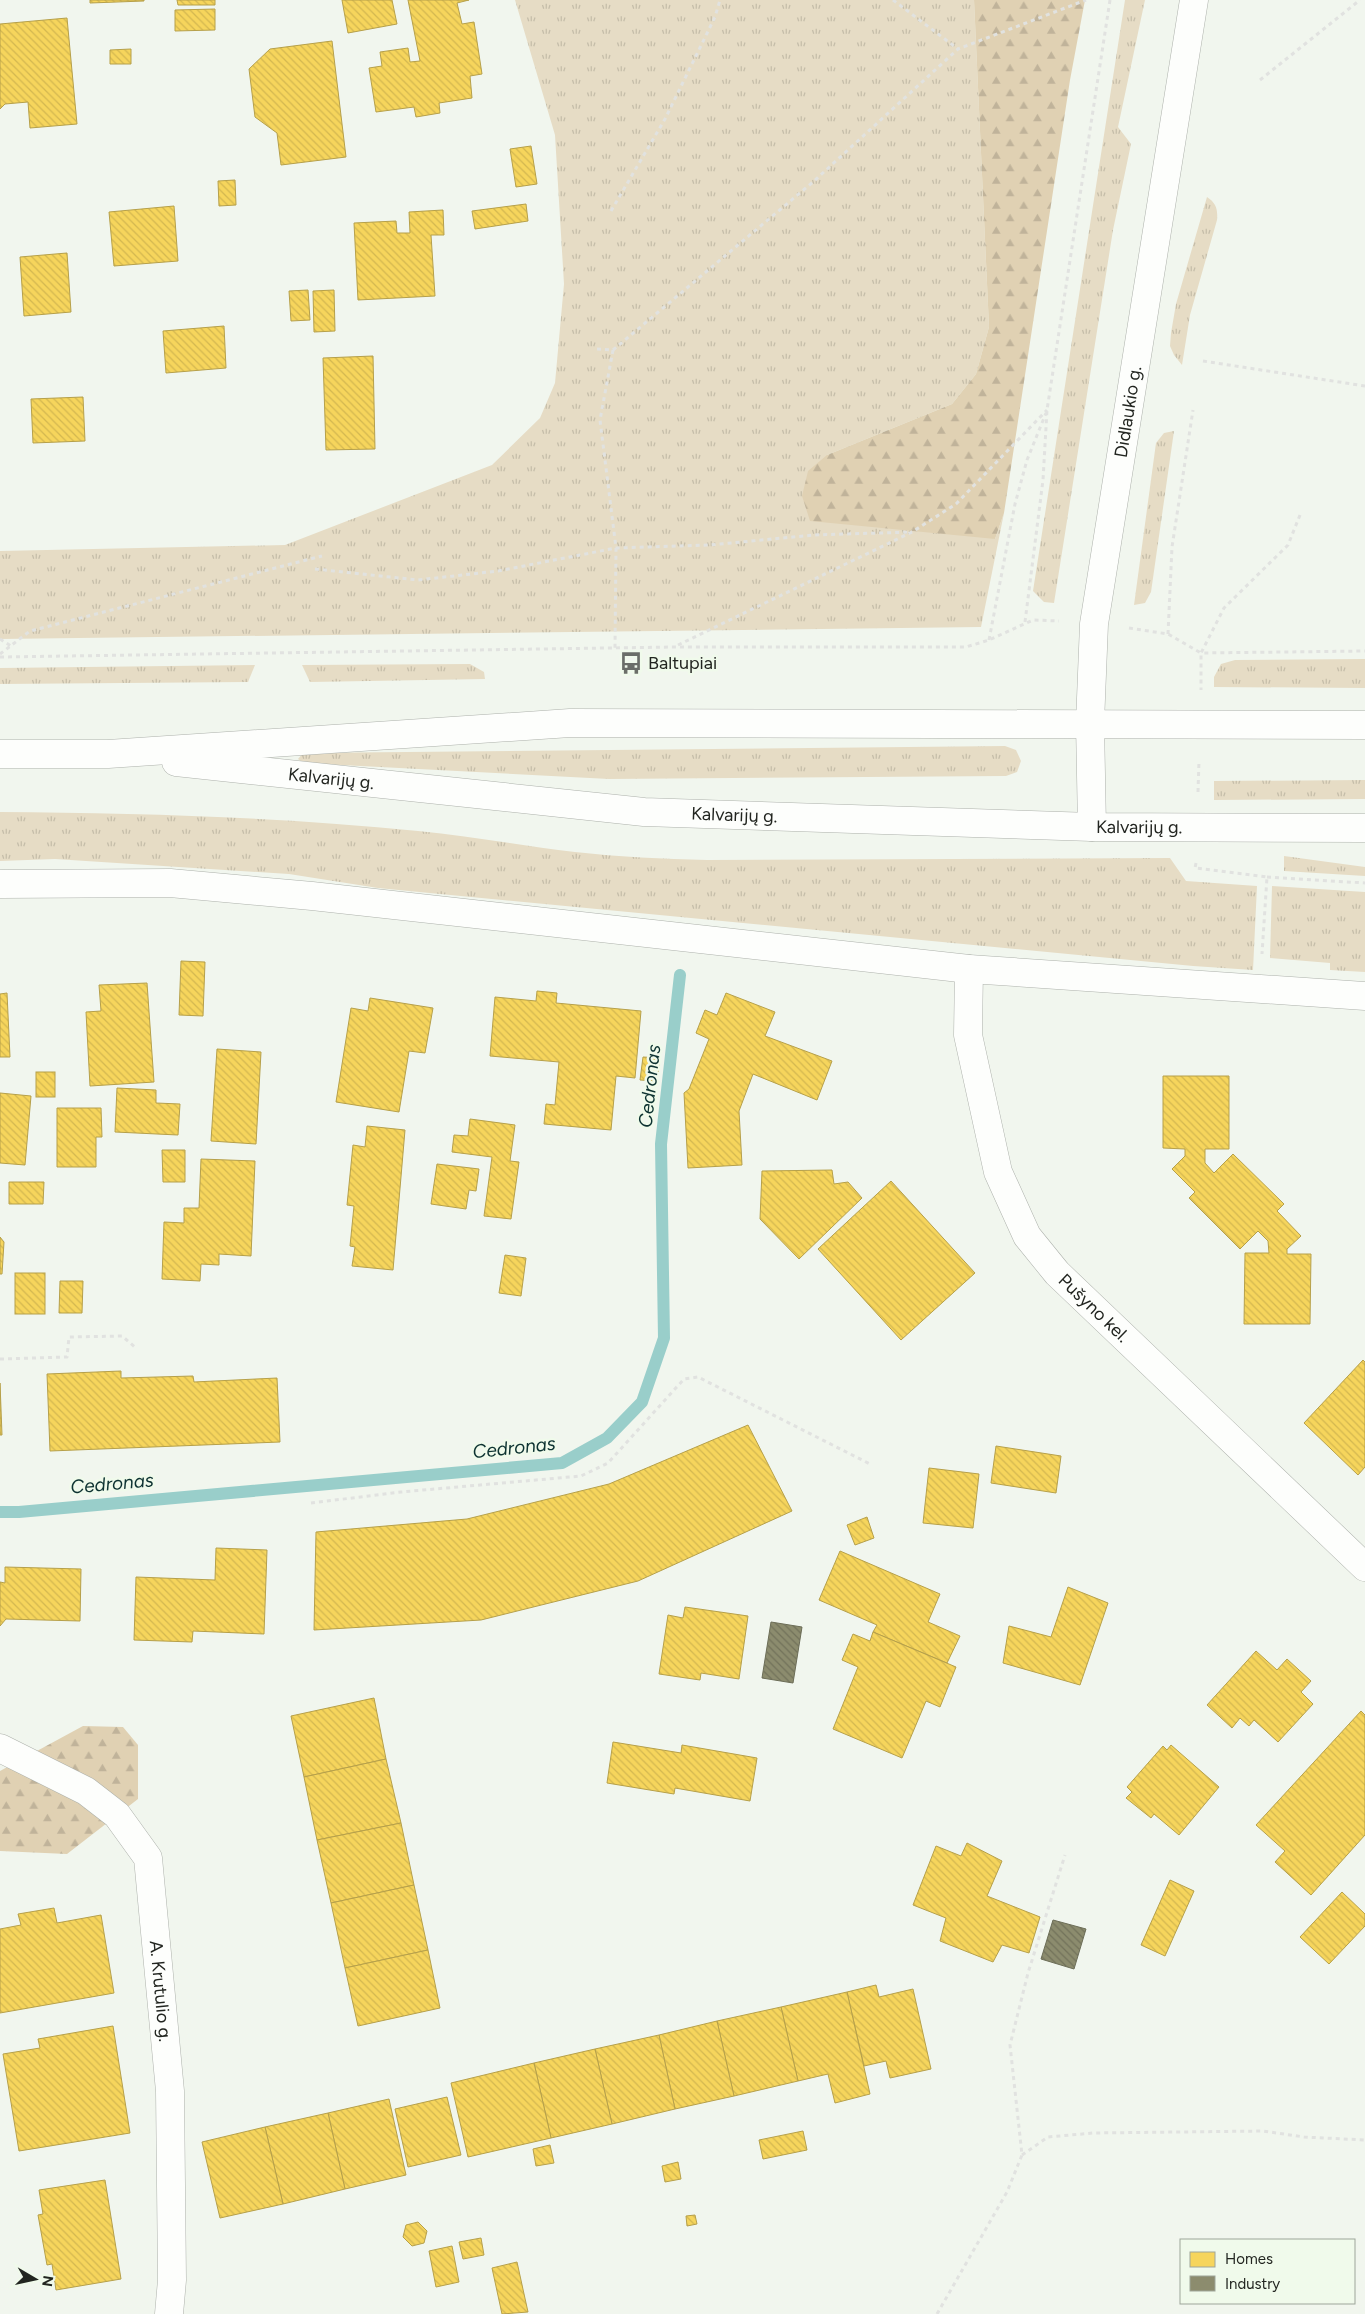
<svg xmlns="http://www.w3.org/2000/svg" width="1365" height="2314" font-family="Figtree,sans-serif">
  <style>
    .grass { fill: url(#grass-tufts) }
    .forest { fill: url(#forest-firs) }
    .homes { fill: url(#homes-back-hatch); stroke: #b6a04a }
    .industry { fill: url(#industry-back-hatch); stroke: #6c6d57 }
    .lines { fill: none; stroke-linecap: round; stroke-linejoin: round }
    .stream { stroke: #99ceca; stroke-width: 12 }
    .street-casing { stroke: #adb1ab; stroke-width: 29 }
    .secondary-casing { stroke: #adb1ab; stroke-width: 29 }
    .primary-casing { stroke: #adb1ab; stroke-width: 29 }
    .path { stroke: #e1e2e0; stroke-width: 3; stroke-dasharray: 4 4; stroke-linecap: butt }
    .street { stroke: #fdfefc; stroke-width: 28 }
    .secondary { stroke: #fdfefc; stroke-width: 28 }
    .primary { stroke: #fdfefc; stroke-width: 28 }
    .labels { text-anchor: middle; stroke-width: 5; stroke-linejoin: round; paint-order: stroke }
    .street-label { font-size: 18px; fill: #222520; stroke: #f0faeb }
    .poi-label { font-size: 18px; fill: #222520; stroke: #f0faeb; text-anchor: start }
    .water-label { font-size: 19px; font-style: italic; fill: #0d3231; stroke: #f0faeb }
  </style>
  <defs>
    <pattern id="grass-tufts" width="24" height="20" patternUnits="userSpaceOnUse" patternTransform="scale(1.25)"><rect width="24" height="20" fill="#e6dcc5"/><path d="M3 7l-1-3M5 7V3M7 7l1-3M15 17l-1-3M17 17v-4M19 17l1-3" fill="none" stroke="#c5bda9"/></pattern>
    <pattern id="forest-firs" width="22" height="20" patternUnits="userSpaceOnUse" patternTransform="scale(1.25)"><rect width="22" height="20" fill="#e0d1b3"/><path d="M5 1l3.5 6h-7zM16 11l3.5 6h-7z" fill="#c0b39a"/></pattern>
    <pattern id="homes-back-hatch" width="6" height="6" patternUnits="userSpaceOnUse" patternTransform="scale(1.25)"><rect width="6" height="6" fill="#f6d55c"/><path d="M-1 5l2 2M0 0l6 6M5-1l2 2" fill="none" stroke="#d3b750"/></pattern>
    <pattern id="industry-back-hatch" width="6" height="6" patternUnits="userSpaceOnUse" patternTransform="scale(1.25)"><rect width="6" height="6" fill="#8c8c6e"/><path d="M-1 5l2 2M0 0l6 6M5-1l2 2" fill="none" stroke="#72725a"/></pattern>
  </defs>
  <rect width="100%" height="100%" fill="#f1f6ee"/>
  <g class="grass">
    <polygon points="515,0 974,0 989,327 976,374 952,404 827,455 995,539 1004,513 981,627 0,639 0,551 285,545 492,465 540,418 555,383 564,284 555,135"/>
    <polygon points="1125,0 1145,0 1118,127 1131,144 1113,230 1054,603 1044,602 1033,591"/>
    <path d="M 1207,197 C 1216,203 1218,209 1217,220 L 1190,315 L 1182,365 L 1174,355 L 1170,346 L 1171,333 L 1176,304 Z"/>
    <polygon points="1174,431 1151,592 1145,603 1134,605 1156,443 1164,433"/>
    <polygon points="1365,659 1365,688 1214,687 1214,677 1221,664 1235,660"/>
    <polygon points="470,664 484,672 485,679 310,682 302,665"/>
    <polygon points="255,665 248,682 0,684 0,668"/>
    <polygon points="1005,746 1016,750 1021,761 1017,772 1006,776 609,779 303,763 298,759 303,753"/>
    <polygon points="1365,780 1365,799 1214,800 1214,781"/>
    <path d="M 0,812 C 138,813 281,817 418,831 C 471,836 523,846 575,852 C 619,857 663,859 707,860 L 1170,858 L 1186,881 L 1257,886 L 1253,970 L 1193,966 L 378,888 L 289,874 L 55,859 L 0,861 Z"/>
    <polygon points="1284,856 1365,867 1365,876 1284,871"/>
    <polygon points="1272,886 1365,892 1365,972 1330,970 1330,963 1270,958"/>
  </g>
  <g class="forest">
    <polygon points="974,0 1085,0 1070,80 1004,513 995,539 810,521 802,496 808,471 827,455 952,404 976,374 989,327"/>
    <polygon points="83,1726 123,1727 138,1745 138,1799 67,1854 0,1851 0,1771"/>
  </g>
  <g class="homes">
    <polygon points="90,0 144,0 144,1 90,3"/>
    <polygon points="177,0 215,0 215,5 178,5"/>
    <polygon points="342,0 392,0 397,24 348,33"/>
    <polygon points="408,0 469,0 457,3 462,24 474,22 482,74 470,76 472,98 439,103 440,113 416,117 414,107 376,112 369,68 382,66 380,52 408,48 410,62 420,61"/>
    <polygon points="215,9 215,30 175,31 175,10"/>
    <polygon points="67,18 77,124 30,128 28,102 5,104 0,109 0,24"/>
    <polygon points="332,41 346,157 281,165 277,133 255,117 249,69 270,49"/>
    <polygon points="131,49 131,64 110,64 110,50"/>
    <polygon points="531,146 537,184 516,187 510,149"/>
    <polygon points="235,180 236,205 219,206 218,181"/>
    <polygon points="526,204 528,221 475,229 472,211"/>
    <polygon points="174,206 178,261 114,266 109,212"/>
    <polygon points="443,210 444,235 431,235 435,296 358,300 354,223 396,221 397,233 410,233 409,212"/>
    <polygon points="67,253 71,312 24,316 20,257"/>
    <polygon points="308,290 310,320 291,321 289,291"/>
    <polygon points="334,290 335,331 314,332 313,291"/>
    <polygon points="224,326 226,368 166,373 163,331"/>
    <polygon points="373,356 375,449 326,450 323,358"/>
    <polygon points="83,397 85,441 33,443 31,399"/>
    <polygon points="181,961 205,962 203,1016 179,1015"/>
    <polygon points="147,983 154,1082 90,1086 86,1012 101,1011 99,985"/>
    <polygon points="537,991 557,993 556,1003 641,1011 635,1078 616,1076 611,1130 544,1124 546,1104 555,1105 559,1062 490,1056 495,997 536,1001"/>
    <polygon points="7,993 10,1057 0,1057 0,994"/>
    <polygon points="726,993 775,1012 765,1036 832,1061 817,1100 753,1074 739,1111 742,1165 688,1168 684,1093 689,1089 709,1039 696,1033 705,1010 717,1015"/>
    <polygon points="370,998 433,1008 425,1053 409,1051 399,1112 336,1102 351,1008 368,1011"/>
    <polygon points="217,1049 261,1052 256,1144 211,1141"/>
    <polygon points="643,1057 660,1058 657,1081 640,1080"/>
    <rect x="36" y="1072" width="19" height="25"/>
    <polygon points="1163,1076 1229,1076 1229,1149 1205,1149 1205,1163 1214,1173 1233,1154 1284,1204 1277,1211 1301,1236 1287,1249 1287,1254 1311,1254 1310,1324 1244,1324 1245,1253 1269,1253 1268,1241 1258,1231 1240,1249 1189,1198 1195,1192 1172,1169 1185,1156 1185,1149 1163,1148"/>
    <polygon points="117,1088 156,1090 156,1103 180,1104 178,1135 115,1132"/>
    <polygon points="0,1093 31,1096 25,1165 0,1163"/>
    <polygon points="57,1108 101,1108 102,1137 96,1137 96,1167 57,1167"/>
    <polygon points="470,1119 515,1125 510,1161 519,1162 511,1219 484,1216 492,1157 452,1152 454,1135 468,1136"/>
    <polygon points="367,1126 405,1130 393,1270 352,1266 355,1247 350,1246 354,1206 347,1205 353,1145 365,1147"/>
    <polygon points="162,1150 185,1150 185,1182 163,1182"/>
    <polygon points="201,1159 255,1161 251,1256 219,1254 219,1265 201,1264 200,1281 162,1279 164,1222 184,1223 184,1208 199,1208"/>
    <polygon points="437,1164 479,1169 476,1191 469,1190 466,1209 431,1204"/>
    <polygon points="832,1170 834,1184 848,1182 862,1198 799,1259 760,1219 762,1171"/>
    <polygon points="891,1181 975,1273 901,1340 818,1249"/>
    <polygon points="9,1182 44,1182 43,1204 9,1204"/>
    <polygon points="0,1237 4,1242 2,1274 0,1274"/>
    <polygon points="505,1255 526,1258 521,1296 499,1293"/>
    <rect x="15" y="1273" width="30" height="41"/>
    <polygon points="60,1281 83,1281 82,1313 59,1313"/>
    <polygon points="1363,1360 1365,1362 1365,1467 1358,1475 1304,1423"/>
    <polygon points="121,1371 121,1378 193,1376 194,1382 277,1378 280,1442 50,1451 47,1374"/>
    <polygon points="0,1383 2,1435 0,1435"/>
    <polygon points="748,1425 792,1511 638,1581 481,1620 314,1630 316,1532 467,1519 609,1484"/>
    <polygon points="996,1446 1061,1456 1056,1493 991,1483"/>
    <polygon points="929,1468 979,1474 973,1528 923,1523"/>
    <polygon points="867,1517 874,1538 855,1545 847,1525"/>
    <polygon points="216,1548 267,1550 264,1634 193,1631 192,1642 134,1640 136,1577 215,1580"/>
    <polygon points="840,1551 940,1594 928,1622 960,1636 947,1663 873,1632 877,1625 819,1600"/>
    <polygon points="5,1567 81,1569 80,1621 6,1619 0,1626 0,1582 5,1583"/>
    <polygon points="1068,1587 1108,1603 1080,1685 1003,1663 1009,1626 1051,1637"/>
    <polygon points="685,1607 748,1616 739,1679 701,1673 700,1680 659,1674 668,1615 683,1618"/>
    <polygon points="873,1632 956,1667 940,1707 926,1701 902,1758 833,1729 858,1667 842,1660 853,1634 870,1641"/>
    <polygon points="1256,1651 1277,1670 1287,1659 1311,1681 1301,1692 1313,1704 1278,1742 1254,1720 1249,1726 1240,1718 1232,1728 1207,1705"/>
    <polygon points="374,1698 386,1759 304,1777 291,1716"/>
    <polygon points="1361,1711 1365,1715 1365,1835 1311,1895 1275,1862 1285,1851 1256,1825"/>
    <polygon points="613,1742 681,1753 682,1745 757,1758 750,1801 675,1788 674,1794 607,1783"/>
    <polygon points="1171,1745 1219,1787 1179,1835 1154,1814 1151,1818 1126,1798 1132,1792 1127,1787 1163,1746 1167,1750"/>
    <polygon points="386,1759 401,1823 317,1840 304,1777"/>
    <polygon points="401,1823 414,1885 331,1903 317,1840"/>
    <polygon points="967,1843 1002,1861 987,1896 1040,1917 1029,1953 1002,1945 993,1962 940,1941 946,1918 913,1905 936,1846 961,1856"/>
    <polygon points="1170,1880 1194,1891 1165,1956 1141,1945"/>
    <polygon points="414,1885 428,1950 345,1968 331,1903"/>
    <polygon points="1342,1892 1365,1914 1365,1926 1329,1964 1300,1937"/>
    <polygon points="54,1908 57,1923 101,1915 114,1993 0,2013 0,1929 21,1925 18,1914"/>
    <polygon points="428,1950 440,2008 358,2026 345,1968"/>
    <polygon points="876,1985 879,1997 913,1989 931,2069 890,2078 886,2061 864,2066 847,1992"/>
    <polygon points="847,1992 870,2094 835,2103 828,2074 798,2081 781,2007"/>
    <polygon points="781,2007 798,2081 734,2096 717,2021"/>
    <polygon points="717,2021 734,2096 675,2109 659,2035"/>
    <polygon points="113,2026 130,2133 19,2151 3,2054 40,2048 38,2039"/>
    <polygon points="659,2035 675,2109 612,2124 595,2049"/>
    <polygon points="595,2049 612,2124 551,2138 534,2063"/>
    <polygon points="534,2063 551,2138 468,2157 451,2083"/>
    <polygon points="447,2097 461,2155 408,2167 395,2109"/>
    <polygon points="389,2099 406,2175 345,2189 328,2113"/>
    <polygon points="328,2113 345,2189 283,2204 265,2127"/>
    <polygon points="265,2127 283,2204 220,2218 202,2142"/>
    <polygon points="803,2131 807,2150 763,2159 759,2140"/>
    <polygon points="550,2145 554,2163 536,2166 533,2149"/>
    <polygon points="678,2162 681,2179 665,2182 662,2166"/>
    <polygon points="105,2180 121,2279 56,2290 52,2264 47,2265 38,2215 43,2214 39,2190"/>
    <polygon points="695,2215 697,2224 687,2226 686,2216"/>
    <polygon points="418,2222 427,2231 424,2243 412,2246 403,2237 406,2225"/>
    <polygon points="481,2238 484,2255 463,2259 459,2242"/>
    <polygon points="452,2246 459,2282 436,2287 429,2251"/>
    <polygon points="517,2262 528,2312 502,2314 492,2268"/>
  </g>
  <g class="industry">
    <polygon points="771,1622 802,1627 793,1683 762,1678"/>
    <polygon points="1053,1920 1086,1929 1074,1969 1041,1959"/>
  </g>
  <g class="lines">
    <polyline class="stream" points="0,1512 19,1512 562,1463 607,1438 642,1402 664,1338 661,1144 680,975"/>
    <defs>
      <g id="street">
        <polyline points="0,884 170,883 312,896 969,969 1365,996"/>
        <path id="s1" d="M 969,969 L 968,1035 L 998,1172 L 1027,1236 L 1057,1273 L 1365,1567"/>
        <path id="s2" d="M 0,1748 L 86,1791 L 117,1815 L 148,1858 L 170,2091 L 172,2280 L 169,2314"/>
      </g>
      <g id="secondary">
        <path id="s3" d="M 1092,827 L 1090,723 L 1094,624 L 1194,0"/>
      </g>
      <g id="primary">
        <polyline points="0,754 108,754 570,723 1365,725"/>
        <path id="s4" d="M 176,762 L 644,812 L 1092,827 L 1365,828"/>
      </g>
    </defs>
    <use href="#street" class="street-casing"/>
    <use href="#secondary" class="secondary-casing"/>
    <use href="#primary" class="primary-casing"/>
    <g class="path">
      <polyline points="893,0 958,49"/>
      <polyline points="1260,80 1360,0"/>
      <polyline points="611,211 665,119 715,17 720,0"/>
      <polyline points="597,349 613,350 600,420 616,548 615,648"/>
      <polyline points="613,350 813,182 958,49 1086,0"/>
      <polyline points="1203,361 1365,386"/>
      <polyline points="1300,515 1288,545 1224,608 1201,653 1365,651"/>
      <polyline points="315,569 418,580 498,571 616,548 710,545 814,535 912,532"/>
      <polyline points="1025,622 1043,480 1047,410 1110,0"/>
      <polyline points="1129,628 1168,634 1201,653 1201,690"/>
      <polyline points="1168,634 1172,547 1193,410"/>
      <polyline points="0,639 11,646"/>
      <polyline points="989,640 1015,504 1027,460 1046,413"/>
      <polyline points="678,645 912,532 956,504 1047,410"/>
      <polyline points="0,654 30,631 322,556"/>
      <polyline points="0,657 675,647 966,647 989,640 1033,620 1059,621"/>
      <polyline points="1198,792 1199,761"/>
      <polyline points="1196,863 1195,868 1267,877 1262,954"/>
      <polyline points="1267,877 1365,883"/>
      <polyline points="0,1359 67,1357 69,1337 122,1336 136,1348"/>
      <polyline points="311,1503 401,1492 581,1476 608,1463 684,1379 698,1377 872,1465"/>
      <polyline points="1022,2155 1048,2137 1093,2133 1263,2131 1304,2137 1365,2140"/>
      <polyline points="937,2314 1007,2192 1022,2155 1010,2045 1028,1973 1065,1855"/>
    </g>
    <use href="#street" class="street"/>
    <use href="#secondary" class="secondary"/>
    <use href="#primary" class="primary"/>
  </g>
  <defs>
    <symbol id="bus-bare" viewBox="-9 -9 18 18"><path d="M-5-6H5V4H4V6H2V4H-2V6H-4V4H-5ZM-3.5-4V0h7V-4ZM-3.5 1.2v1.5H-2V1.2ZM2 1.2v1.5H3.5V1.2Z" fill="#6a6e68" stroke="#f0faeb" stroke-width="2.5" paint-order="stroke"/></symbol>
  </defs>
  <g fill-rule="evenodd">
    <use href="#bus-bare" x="615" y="647" width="32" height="32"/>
  </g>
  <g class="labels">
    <g class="street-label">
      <text dy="6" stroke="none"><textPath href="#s3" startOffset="418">Didlaukio g.</textPath></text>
      <text dy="6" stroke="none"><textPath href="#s4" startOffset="156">Kalvarijų g.</textPath></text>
      <text dy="6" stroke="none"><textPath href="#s4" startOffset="561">Kalvarijų g.</textPath></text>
      <text dy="6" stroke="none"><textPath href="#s4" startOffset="966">Kalvarijų g.</textPath></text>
      <text dy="6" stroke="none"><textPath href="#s1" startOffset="375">Pušyno kel.</textPath></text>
      <text dy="6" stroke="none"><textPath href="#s2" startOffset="322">A. Krutulio g.</textPath></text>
    </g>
    <g class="poi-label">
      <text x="648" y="669">Baltupiai</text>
    </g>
    <g class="water-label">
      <text transform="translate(649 1086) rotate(-84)" y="7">Cedronas</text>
      <text transform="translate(514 1447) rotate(-6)" y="7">Cedronas</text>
      <text transform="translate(112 1483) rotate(-5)" y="7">Cedronas</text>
    </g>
  </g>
  <rect x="1180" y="2239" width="175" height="65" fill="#f0faeb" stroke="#9ea59a"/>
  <rect x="1190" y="2252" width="25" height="15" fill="#f6d55c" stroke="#9ea59a"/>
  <text x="1225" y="2264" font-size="15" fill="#222520">Homes</text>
  <rect x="1190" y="2276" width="25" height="15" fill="#8c8c6e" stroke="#9ea59a"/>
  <text x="1225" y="2289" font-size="15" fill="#222520">Industry</text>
  <g transform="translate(35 2279) rotate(99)" stroke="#f0faeb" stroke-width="4" paint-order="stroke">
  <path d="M0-4L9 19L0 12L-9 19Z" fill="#222520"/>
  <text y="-8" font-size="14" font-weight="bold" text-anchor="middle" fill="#222520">N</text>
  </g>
</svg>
